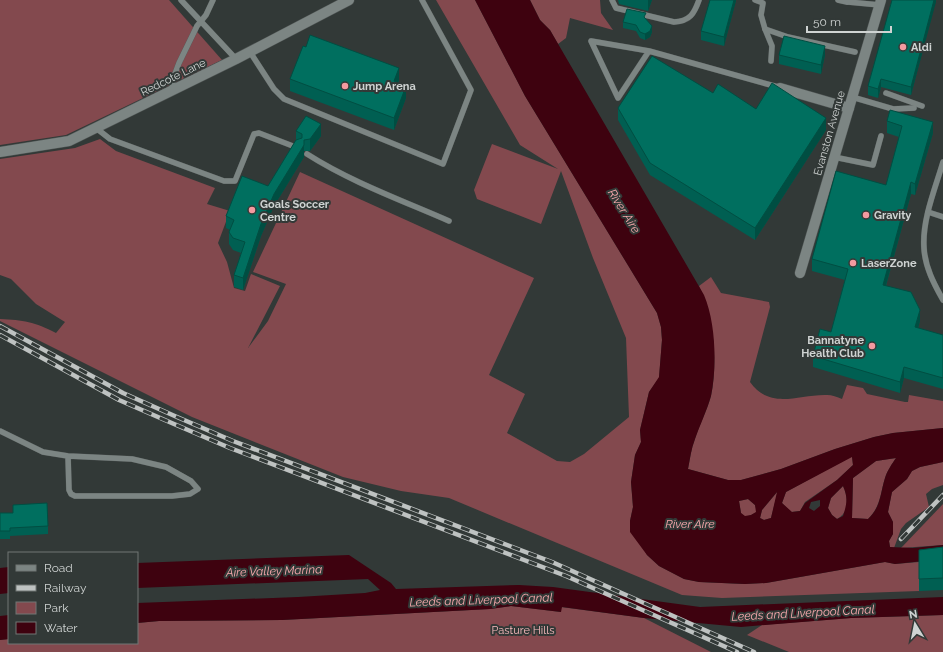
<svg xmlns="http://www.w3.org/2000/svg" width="943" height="652" font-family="Raleway,sans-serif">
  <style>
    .green { fill: #83494e }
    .water { fill: #3e020f; fill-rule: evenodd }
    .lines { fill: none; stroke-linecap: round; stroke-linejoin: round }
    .service-casing { stroke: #505655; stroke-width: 6 }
    .minor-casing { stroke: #505655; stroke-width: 11 }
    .service { stroke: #7c8583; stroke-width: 5.5 }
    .minor { stroke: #7c8583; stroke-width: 10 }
    .rail-casing { stroke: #bec2c1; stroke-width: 4.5 }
    .rail { stroke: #323937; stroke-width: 3; stroke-dasharray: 9; stroke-linecap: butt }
    .wall { fill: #005f52 }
    .shaded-wall { fill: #004e42 }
    .building { fill: #006f5f; stroke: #004e42 }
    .poi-dot { fill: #f49aa0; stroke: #323937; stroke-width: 1.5 }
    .labels { text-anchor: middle; stroke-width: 4; stroke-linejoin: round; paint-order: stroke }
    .poi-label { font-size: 11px; font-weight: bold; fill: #cfd3d2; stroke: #323937; text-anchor: start }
    .street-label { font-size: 11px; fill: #cfd3d2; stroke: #323937 }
    .park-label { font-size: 11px; fill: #f9bbbe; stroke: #323937 }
    .water-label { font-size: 12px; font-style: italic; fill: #faaaae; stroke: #323937 }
  </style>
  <rect width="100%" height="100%" fill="#323937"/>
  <g class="green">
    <polygon points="0,0 169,0 222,60 66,135 0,145"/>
    <path d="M 436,0 L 475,0 L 525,96 L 657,313 L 661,327 L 662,340 L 659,378 L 649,392 L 640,430 L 641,442 L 635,455 L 631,482 L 633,507 L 630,521 L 647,555 L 659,566 L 684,579 L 699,582 L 744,584 L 766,583 L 885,562 L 895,564 L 919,562 L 919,591 L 722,598 L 682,595 L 449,498 L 401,491 L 343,477 L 192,417 L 0,321 L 0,319 C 23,320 35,322 56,333 L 65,322 L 36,304 L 11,279 L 0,275 L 0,159 L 75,148 L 100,139 L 116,151 L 215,188 L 207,204 L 230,211 L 218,243 L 227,262 L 234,288 L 245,291 L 251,274 L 280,286 L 248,348 L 268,321 L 286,284 L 253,272 L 300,172 L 534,278 L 489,375 L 525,394 L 507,433 L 557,461 L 570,462 L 584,454 L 629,417 L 626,338 L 593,258 L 561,171 L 541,224 L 477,199 L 474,190 L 492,144 L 558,169 L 520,145 Z"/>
    <polygon points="530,0 600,0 601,13 613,30 570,18 566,38 558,44 550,30 540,20"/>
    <path d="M 711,277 L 721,293 L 769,302 L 770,307 L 750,382 C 771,411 798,394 827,395 C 832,395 837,397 842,399 L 847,385 L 863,388 L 867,394 L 905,402 L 908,402 L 909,395 L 943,401 L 943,428 L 893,433 L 874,437 L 835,449 L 781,469 L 741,480 L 728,480 L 688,469 C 690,459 691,449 695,439 C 699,425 707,411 711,396 C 718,364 714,315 699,286 Z"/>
    <polygon points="852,456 853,465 837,480 805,502 800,511 791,512 782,503 786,492"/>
    <path d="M 896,458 C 892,464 887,471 885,478 C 880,494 881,506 868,519 L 852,518 L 853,478 L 876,461 Z"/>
    <polygon points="943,462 943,485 932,489 926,494 929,507 906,523 901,529 894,548 890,547 889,541 893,534 893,522 888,512 892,492 907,479 912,471 920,467"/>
    <path d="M 843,486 C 848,497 850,512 837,519 L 832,515 L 828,508 L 831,498 Z"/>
    <polygon points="778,491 771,518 764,520 760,518 762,510"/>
    <polygon points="748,499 755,505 757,512 751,515 745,517 741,513 739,501"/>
    <polygon points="943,504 943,545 901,548"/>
    <polygon points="511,606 561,612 561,607 644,618 711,652 0,652 0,640 9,639 9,643 137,643 137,623 159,621 282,620 490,609"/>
    <polygon points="943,615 943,652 789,652 747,635 762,625 851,618"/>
  </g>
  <g class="water">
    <path d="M 475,0 L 530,0 L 540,20 L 550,30 L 704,295 C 716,323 717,367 711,396 C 707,410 700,425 695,439 C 691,449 690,459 688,469 L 728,480 L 741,480 L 781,469 L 835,449 L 874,437 L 893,433 L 943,428 L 943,462 L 920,467 L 912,471 L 907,479 L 892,492 L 888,512 L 893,522 L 893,534 L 889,541 L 890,547 L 913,548 L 943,545 L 943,559 L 895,564 L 885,562 L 766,583 L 745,584 L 699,582 L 684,579 L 659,566 L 647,555 L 630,532 L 630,521 L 633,507 L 631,482 L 635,455 L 641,442 L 640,430 L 649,392 L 659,377 L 662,340 L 661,327 L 657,313 L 525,96 ZM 852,457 L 853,465 L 837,480 L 805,503 L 800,511 L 792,512 L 782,503 L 786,492 ZM 896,458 C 892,464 887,471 885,478 C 880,494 881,507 868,519 L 852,518 L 853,478 L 876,461 ZM 843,486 C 848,497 847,504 843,516 L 837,519 L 832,515 L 828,508 L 831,498 ZM 777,492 L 771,518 L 764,520 L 760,518 L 762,510 ZM 748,499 L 755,505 L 756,512 L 751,515 L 745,516 L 741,513 L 739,501 ZM 820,500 L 820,506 L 814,511 L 809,508 L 811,502 Z"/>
    <polygon points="349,555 391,583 396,589 519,585 553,587 700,607 943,597 943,615 851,618 741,627 644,618 562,607 561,612 511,606 490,609 282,620 159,621 137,623 137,603 298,597 365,593 380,590 368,579 137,588 137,563"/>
    <polygon points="9,567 9,593 0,594 0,568"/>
    <polygon points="9,615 9,639 0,640 0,616"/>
  </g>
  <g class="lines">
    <defs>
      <g id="service">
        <polyline points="181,0 236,59"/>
        <path d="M 612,0 L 616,8 L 674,22 C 690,21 694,14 699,0"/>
        <polyline points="755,0 763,3 761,15 765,29"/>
        <polyline points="838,0 847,2"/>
        <polyline points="844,0 848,2 880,5"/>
        <polyline points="649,51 591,41 618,98 649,51 778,87"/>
        <polyline points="250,52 274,89 284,99 443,164 471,90 422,0"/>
        <polyline points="771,61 772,46 765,29 788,37 855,52"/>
        <polyline points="172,91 173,79 179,63 197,26 206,15 213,0"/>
        <polyline points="886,93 922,106"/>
        <polyline points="852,97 893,109 914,108"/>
        <polyline points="96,128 110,139 224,181 235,181 254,134 259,133 298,148"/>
        <path d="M 307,154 C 351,182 401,200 449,221"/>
        <polyline points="834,157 873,165 881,136"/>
        <path d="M 943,162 C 935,189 922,220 924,248 C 925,267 934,284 943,300"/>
        <polyline points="928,212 943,217"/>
        <polyline points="0,431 43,452 68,456 132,459 166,467 191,481 198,489 190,494 172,496 75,496 71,494 69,490 68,456"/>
      </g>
      <g id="minor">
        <polyline points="780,88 849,108"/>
        <polyline points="0,152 69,141 236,59 349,0"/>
        <polyline points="800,273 881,0"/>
      </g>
    </defs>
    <use href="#service" class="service-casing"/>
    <use href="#minor" class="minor-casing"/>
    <use href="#service" class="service"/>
    <use href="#minor" class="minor"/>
    <defs>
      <g id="rail">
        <polyline points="0,326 123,393 177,417 233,441 552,562 754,652"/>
        <polyline points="0,335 119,400 174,424 230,448 566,576 737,652"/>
        <polyline points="901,539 943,495"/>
      </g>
    </defs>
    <use href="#rail" class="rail-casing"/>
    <use href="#rail" class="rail"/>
  </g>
  <g class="wall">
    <polygon points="618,0 652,0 648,11 619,4"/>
    <polygon points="736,0 724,46 701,40 701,31"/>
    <polygon points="936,0 911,95 881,87 878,98 868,95 868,86"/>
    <polygon points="646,19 652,32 650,37 645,40 640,38 636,31 623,28 623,22"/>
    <polygon points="779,55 825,55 821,74 779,64"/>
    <polygon points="290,79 399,80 398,83 406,98 394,130 290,91"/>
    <polygon points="713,93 756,109 826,130 755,240 650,175 618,120 618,108"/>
    <polygon points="887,121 933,133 915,195 911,194 886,286 920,321 918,328 943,335 943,389 904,378 900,393 813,367 813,356 831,332 845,280 812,271 812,259 886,185 899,137 887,133"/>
    <polygon points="296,131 321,136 310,151 304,151 304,157 274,206 261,236 243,290 234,287 234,275 241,253 233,250 229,244 229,232 230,230 226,228 226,216 268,186 296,140"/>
    <polygon points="13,505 48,526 48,534 10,536 10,539 0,539 0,513 13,513"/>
    <polygon points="943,547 943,590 919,591 919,550"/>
  </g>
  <g class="shaded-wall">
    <polygon points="648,0 652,0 648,11"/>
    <polygon points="734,0 736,0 736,1 724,46 724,37"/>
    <polygon points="934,0 936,0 936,2 911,95 911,87"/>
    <polygon points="652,26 652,32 650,37 645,40 645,34"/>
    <polygon points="825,46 825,55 821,74 821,65"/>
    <polygon points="399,68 399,80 394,93 394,81"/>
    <polygon points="881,79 881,87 878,98 878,89"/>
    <polygon points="406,86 406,98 394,130 394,118"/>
    <polygon points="826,118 826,130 755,240 755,228"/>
    <polygon points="933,122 933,133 915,195 915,184"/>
    <polygon points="321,124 321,136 310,151 310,139"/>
    <polygon points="304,145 304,157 274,206 261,236 243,290 243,278 261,224 274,194"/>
    <polygon points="911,182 911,194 883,296 883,285"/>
    <polygon points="920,310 920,321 915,339 915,327"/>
    <polygon points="904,367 904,378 900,393 900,382"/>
  </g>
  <g class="building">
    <polygon points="710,0 734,0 724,37 701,31"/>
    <polygon points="892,0 934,0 911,87 881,79 878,89 868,86"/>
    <polygon points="627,9 646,13 644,17 652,26 650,31 645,34 640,32 636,25 623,22"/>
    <polygon points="310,35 399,68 394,81 406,86 394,118 290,79 303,46 306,47"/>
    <polygon points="784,36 825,46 821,65 779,55"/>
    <polygon points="652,56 713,93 718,84 756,109 772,83 826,118 755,228 650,163 618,108"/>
    <polygon points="890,110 933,122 915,184 911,182 883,285 911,292 920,310 915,327 943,335 943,378 904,367 900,382 813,356 820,329 831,332 848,269 812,259 836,171 886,185 902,126 887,121"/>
    <polygon points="306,116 321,124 310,139 304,140 304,145 274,194 261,224 243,278 234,275 245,242 233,238 229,232 234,220 226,216 242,176 268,186 296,140 302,138 302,134 296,131"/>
    <polygon points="47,503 48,526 10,528 10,531 0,531 0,513 13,513 13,505"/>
    <polygon points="943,547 943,578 919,579 919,550"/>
  </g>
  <g class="poi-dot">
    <circle cx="903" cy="47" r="4"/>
    <circle cx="345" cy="86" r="4"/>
    <circle cx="252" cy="210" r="4"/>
    <circle cx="866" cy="215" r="4"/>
    <circle cx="853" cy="263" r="4"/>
    <circle cx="872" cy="346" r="4"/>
  </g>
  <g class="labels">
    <g class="poi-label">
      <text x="911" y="51">Aldi</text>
      <text x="353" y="90">Jump Arena</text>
      <text x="260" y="208">Goals Soccer<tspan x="260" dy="13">Centre</tspan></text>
      <text x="874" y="219">Gravity</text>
      <text x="861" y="267">LaserZone</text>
      <text x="864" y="344" text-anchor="end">Bannatyne<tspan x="864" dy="13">Health Club</tspan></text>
    </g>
    <g class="street-label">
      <text transform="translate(173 77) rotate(-26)" y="4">Redcote Lane</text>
      <text transform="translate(829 133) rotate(-74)" y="4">Evanston Avenue</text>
    </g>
    <g class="park-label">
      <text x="523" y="634">Pasture Hills</text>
    </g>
    <g class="water-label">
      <text transform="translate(624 211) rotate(58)" y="4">River Aire</text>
      <text x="690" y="528">River Aire</text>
      <text transform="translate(274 571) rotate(-2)" y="4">Aire Valley Marina</text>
      <text transform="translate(481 600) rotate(-2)" y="4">Leeds and Liverpool Canal</text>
      <text transform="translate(803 613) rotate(-3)" y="4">Leeds and Liverpool Canal</text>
    </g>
  </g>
  <rect x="8" y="552" width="130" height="92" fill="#323937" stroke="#717775"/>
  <rect x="16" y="565" width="20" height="6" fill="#7c8583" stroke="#717775"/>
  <text x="44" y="572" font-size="12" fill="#cfd3d2">Road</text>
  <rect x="16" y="585" width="20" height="6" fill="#bec2c1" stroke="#717775"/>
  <text x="44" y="592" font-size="12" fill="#cfd3d2">Railway</text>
  <rect x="16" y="602" width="20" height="12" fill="#83494e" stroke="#717775"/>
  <text x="44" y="612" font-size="12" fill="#cfd3d2">Park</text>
  <rect x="16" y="622" width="20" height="12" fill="#3e020f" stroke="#717775"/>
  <text x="44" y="632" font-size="12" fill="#cfd3d2">Water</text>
  <g transform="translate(915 624) rotate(350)" stroke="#323937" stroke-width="3" paint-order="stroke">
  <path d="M0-3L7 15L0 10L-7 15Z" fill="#cfd3d2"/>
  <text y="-6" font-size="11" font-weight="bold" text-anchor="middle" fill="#cfd3d2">N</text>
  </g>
  <path d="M807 26v6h84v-6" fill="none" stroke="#cfd3d2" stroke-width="2"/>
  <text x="813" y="26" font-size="12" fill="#cfd3d2" stroke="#323937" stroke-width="3" paint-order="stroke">50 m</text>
</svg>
